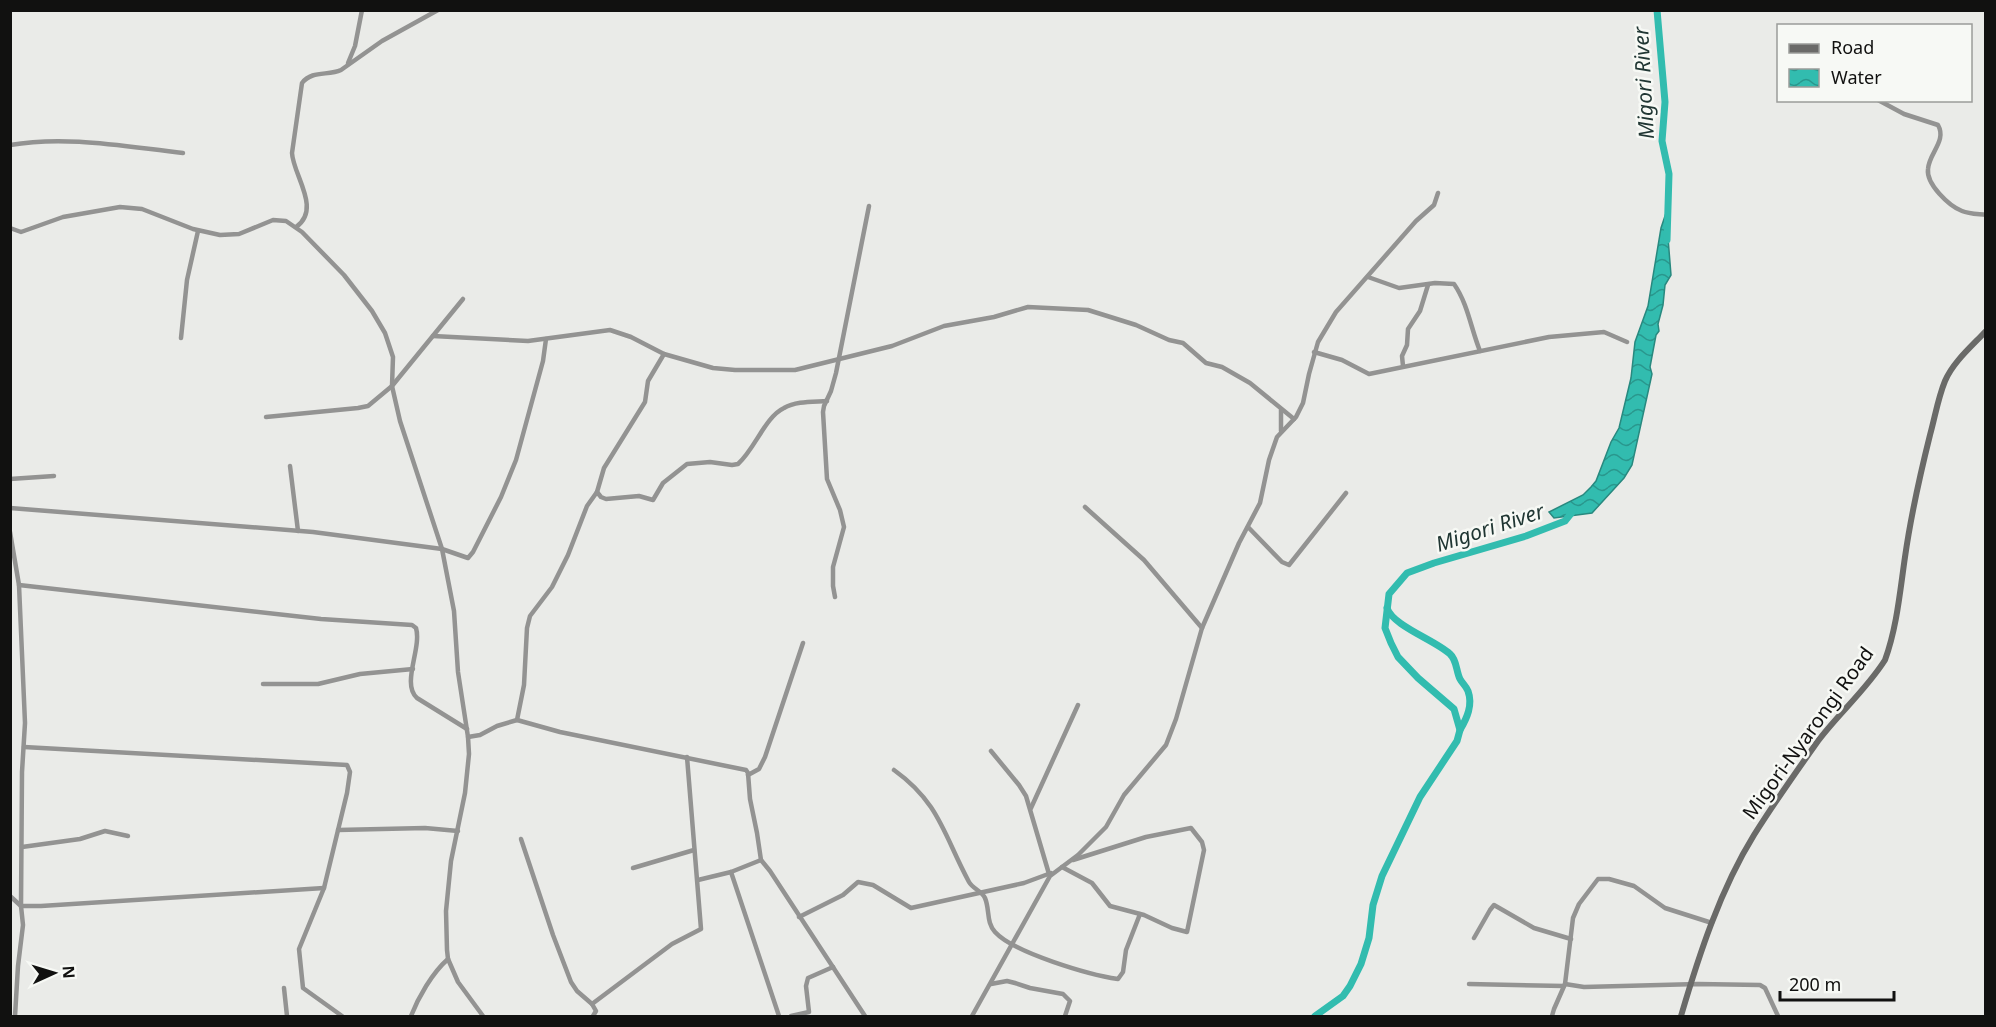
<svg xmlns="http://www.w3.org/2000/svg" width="1996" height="1027" font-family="'Noto Sans',sans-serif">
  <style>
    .water { fill: url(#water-waves); stroke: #28897f; stroke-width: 1.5 }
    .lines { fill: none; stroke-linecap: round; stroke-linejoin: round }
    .river { stroke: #32bcaf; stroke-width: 7 }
    .street { stroke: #939392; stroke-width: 4.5 }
    .secondary { stroke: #6a6a68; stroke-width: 6 }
    .labels { text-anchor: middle; stroke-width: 5; stroke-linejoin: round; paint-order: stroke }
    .street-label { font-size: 20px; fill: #111110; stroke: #f7f9f5 }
    .water-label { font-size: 21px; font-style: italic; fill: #203633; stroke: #f7f9f5 }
  </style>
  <defs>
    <pattern id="water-waves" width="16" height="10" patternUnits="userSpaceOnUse" patternTransform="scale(1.5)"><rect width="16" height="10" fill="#32bcaf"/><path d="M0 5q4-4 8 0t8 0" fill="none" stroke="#29978d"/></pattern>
  </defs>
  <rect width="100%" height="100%" fill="#eaebe8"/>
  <polygon class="water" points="1666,213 1671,275 1665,285 1663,305 1658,324 1659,331 1656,335 1650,367 1652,374 1632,465 1624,478 1592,513 1554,518 1549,512 1583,495 1591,487 1596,481 1611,442 1619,428 1631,378 1635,342 1648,306 1661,228"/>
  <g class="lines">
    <g class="river">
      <polyline points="1657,10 1665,102 1662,141 1669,174 1667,240"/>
      <path d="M 1387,608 C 1393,626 1435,640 1450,654 C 1457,660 1456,671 1460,679 C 1462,683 1466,686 1468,691 C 1473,705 1467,718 1460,730"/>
      <polyline points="1315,1016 1343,996 1350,986 1361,964 1369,938 1373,905 1382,876 1420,797 1457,741 1460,730 1454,709 1418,678 1398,657 1391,643 1385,628 1389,594 1407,573 1434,563 1526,536 1565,521 1573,511"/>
    </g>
    <g class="street">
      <polyline points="348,63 355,46 362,10"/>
      <path d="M 1878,100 L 1904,114 L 1938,125 C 1947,141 1929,153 1928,169 C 1926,184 1949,206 1962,211 C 1969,214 1978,214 1986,215"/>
      <path d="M 10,145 C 67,135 127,147 183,153"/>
      <path d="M 296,227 C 322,209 293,175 292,153 L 302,83 C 312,70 328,76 341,70 L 382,41 L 438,10"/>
      <polyline points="10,228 21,232 63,217 120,207 142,209 193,229 220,235 239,234 273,220 286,221 302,232 344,275 372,311 385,333 393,357 392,386 400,421 442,549 454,611 458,672 468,737 469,754 465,793 451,861 446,911 447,950 448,959 458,982 483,1016"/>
      <path d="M 1368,277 L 1399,288 L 1435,283 L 1454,284 C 1468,304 1471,329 1480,351"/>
      <polyline points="433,336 528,341 610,330 631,337 664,354 713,368 735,370 795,370 892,346 944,326 994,317 1028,307 1088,310 1136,325 1169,340 1183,343 1206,363 1222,367 1250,383 1294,419"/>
      <polyline points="181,338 187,280 198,231"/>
      <polyline points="1314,352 1342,360 1369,374 1549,337 1604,332 1627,342"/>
      <polyline points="1403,366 1402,356 1407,345 1408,329 1420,311 1428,285"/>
      <polyline points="266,417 358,408 368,406 392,386 463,299"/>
      <polyline points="1281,431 1281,410"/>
      <polyline points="290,466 298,531"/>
      <polyline points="10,479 54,476"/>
      <path d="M 597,492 L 601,497 L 606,499 L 639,496 L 653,500 L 663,483 L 687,464 L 710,462 L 732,465 L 738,464 C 755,449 765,417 784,408 C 796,401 813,402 827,401"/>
      <polyline points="1085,507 1144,560 1202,628"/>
      <polyline points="10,508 313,532 442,549 468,558 473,552 501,497 516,460 543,361 546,339"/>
      <polyline points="1248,527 1282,562 1289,565 1346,493"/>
      <polyline points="10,532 19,585 25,723 22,772 21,906 23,925 18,966 15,1016"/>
      <path d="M 19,585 L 321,619 L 412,625 L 416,628 C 422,648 401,684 417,698 L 467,729"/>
      <polyline points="835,597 833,586 833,567 844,527 840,510 827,479 823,412 824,406 831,391 836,373 869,206"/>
      <polyline points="263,684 318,684 360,674 413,669"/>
      <polyline points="517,720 560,732 746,770 748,773 750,799 757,833 761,860 770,871 865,1016"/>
      <polyline points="468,737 480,735 497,726 517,720 524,685 527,628 530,616 552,587 568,555 587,506 597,492 604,468 645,402 648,381 664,354"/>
      <polyline points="24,747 347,765 350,772 347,793 324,888 299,949 303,988 342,1016"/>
      <polyline points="991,751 1019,785 1026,796 1049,874"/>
      <path d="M 894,770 C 940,803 944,836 969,882 C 973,889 982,891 985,898 C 990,910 986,922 995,932 C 1014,953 1090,975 1118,979 L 1123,972 L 1126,950 L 1140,914"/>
      <polyline points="748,775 759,769 765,757 803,643"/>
      <polyline points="1031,808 1078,705"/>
      <polyline points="338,830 425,828 458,831"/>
      <polyline points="521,839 553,935 571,982 577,991 592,1004"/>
      <polyline points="22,847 80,839 105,831 128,836"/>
      <polyline points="1062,867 1092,883 1110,906 1144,915 1172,928 1187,932 1204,850 1202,842 1191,828 1146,837 1073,860"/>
      <polyline points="633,868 694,850"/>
      <polyline points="731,872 779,1016"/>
      <polyline points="698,880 731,872 761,860"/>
      <polyline points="10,896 21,906 41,906 324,888"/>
      <polyline points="799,917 843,895 858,882 873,885 911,908 1024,883 1051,873"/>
      <polyline points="1474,938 1490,910 1494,905 1534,928 1571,939"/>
      <polyline points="991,984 1007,981 1015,983 1030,988 1063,994 1070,1001 1065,1016"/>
      <polyline points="1469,984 1564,986"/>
      <polyline points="1565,984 1584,987 1698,984 1760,985 1765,988 1778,1016"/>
      <polyline points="284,988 287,1016"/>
      <path d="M 411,1016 C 418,998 432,973 448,959"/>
      <polyline points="593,1016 596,1011 592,1004 672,944 701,929 687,757"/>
      <polyline points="791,1016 809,1012 806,986 808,978 833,967"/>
      <polyline points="972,1016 1050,876 1078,855 1106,827 1124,795 1166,745 1176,719 1202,628 1239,543 1260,503 1269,460 1277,437 1296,417 1303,403 1309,374 1318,342 1336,312 1416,221 1434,205 1438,193"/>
      <polyline points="1552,1016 1554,1009 1565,984 1573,918 1579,904 1598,879 1609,879 1634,886 1665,908 1712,923"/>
    </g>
    <path class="secondary" d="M 1681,1016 C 1699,955 1720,890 1754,835 C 1774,803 1796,772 1818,741 C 1839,713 1866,690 1885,660 C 1897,627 1900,591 1905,557 C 1911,515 1920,475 1930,435 C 1935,417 1938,398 1945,381 C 1953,362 1972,346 1986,331"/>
  </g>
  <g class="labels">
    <g class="street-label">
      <text transform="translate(1808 733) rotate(-54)" y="7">Migori-Nyarongi Road</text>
    </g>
    <g class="water-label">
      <text transform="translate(1644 83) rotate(-93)" y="7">Migori River</text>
      <text transform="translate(1490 528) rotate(-18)" y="7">Migori River</text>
    </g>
  </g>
  <rect width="1996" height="1027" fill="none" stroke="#111110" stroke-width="24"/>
  <rect x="1777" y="24" width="195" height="78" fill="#f7f9f5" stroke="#9b9c99" stroke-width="1.5"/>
  <rect x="1789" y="44" width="30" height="9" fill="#6a6a68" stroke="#9b9c99" stroke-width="1.5"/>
  <text x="1831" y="54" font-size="18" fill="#111110">Road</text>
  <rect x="1789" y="69" width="30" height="18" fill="url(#water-waves)" stroke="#9b9c99" stroke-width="1.5"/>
  <text x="1831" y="84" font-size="18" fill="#111110">Water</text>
  <g transform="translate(54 973) rotate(86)" stroke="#f7f9f5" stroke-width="4.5" paint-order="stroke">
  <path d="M0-4.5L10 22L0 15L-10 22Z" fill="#111110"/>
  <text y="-9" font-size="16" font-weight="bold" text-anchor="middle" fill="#111110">N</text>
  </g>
  <path d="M1780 991v9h114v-9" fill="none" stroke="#111110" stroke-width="3"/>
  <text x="1789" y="991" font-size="18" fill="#111110" stroke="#f7f9f5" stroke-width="4.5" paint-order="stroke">200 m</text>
</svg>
